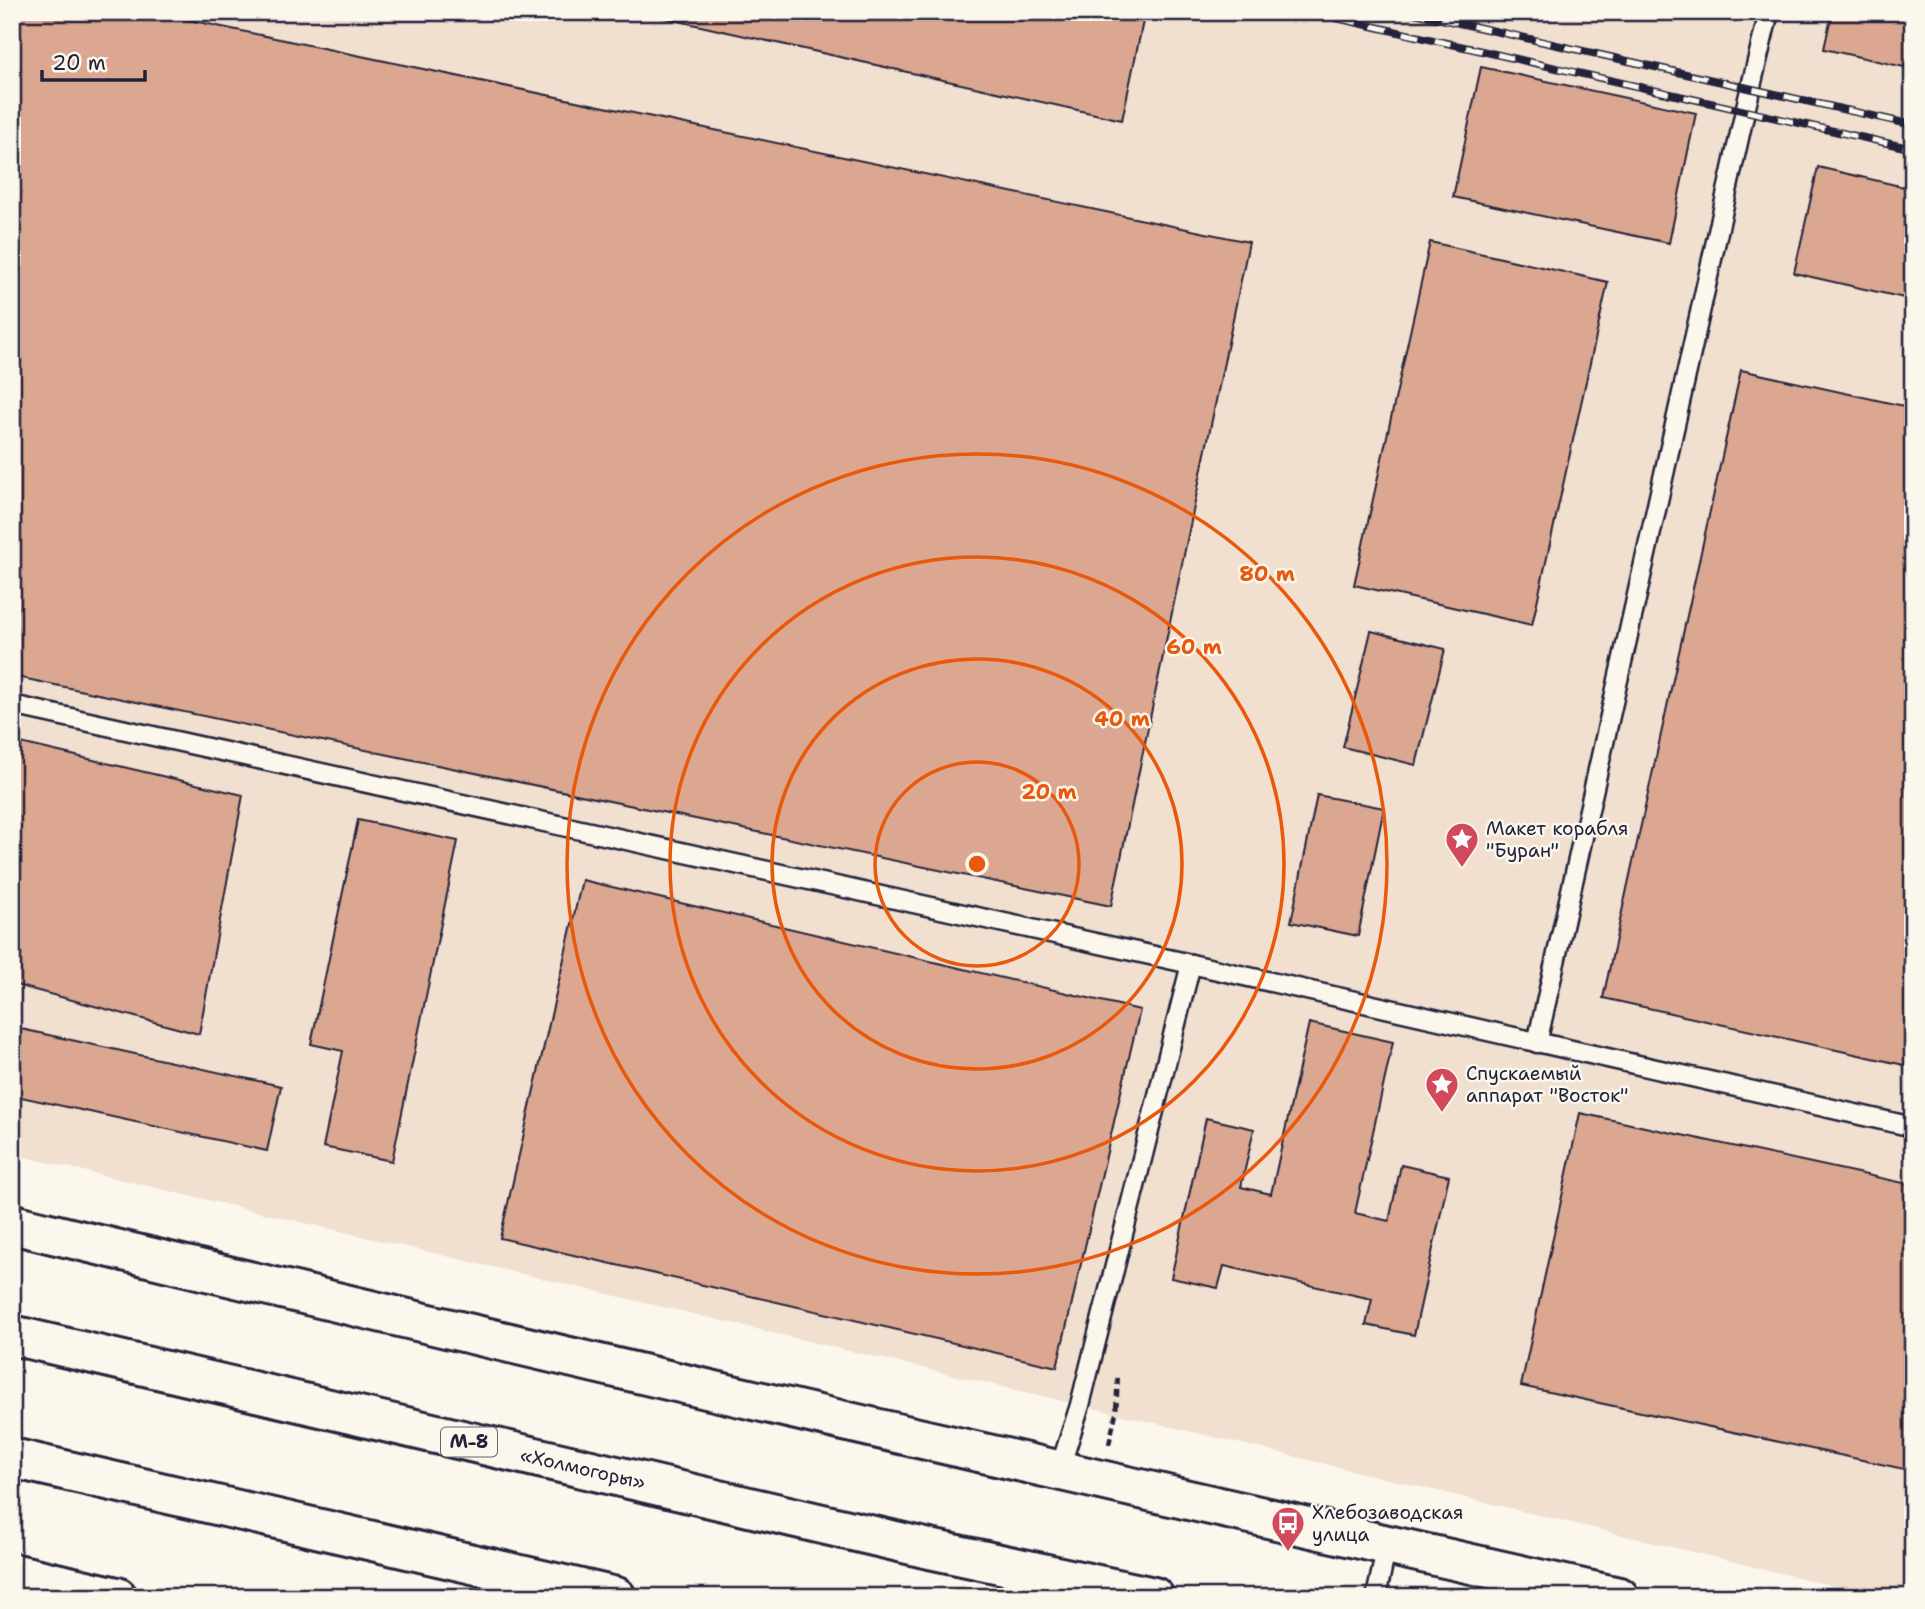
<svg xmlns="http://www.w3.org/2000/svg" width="1925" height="1609" font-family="'Shantell Sans',sans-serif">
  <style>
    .built { fill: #f1dfd0 }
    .building { fill: #dba790; stroke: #22223b; stroke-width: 2 }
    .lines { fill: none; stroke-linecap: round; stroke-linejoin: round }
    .service-casing { stroke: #22223b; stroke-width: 23 }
    .tertiary-casing { stroke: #22223b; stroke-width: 44 }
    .trunk-casing { stroke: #22223b; stroke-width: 44 }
    .path { stroke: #22223b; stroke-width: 4.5; stroke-dasharray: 7 5; stroke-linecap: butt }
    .service { stroke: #fbf7ec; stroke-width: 18 }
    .tertiary { stroke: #fbf7ec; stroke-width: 38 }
    .trunk { stroke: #fbf7ec; stroke-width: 38 }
    .rail-casing { stroke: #22223b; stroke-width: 8 }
    .rail { stroke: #fbf7ec; stroke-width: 5; stroke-dasharray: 16; stroke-linecap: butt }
    .ring { fill: none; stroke: #e8590c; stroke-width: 3.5 }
    .labels { text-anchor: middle; stroke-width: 5; stroke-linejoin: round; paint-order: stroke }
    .shield { fill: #fbf7ec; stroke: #636270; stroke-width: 2 }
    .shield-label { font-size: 18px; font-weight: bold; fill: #22223b }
    .poi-label { font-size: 19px; fill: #22223b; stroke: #fbf7ec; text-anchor: start }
    .street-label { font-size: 19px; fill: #22223b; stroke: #fbf7ec }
    .centre { fill: #e8590c; stroke: #fbf7ec; stroke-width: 3.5 }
    .ring-label { font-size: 21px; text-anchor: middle; font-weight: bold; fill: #e8590c; stroke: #fbf7ec; stroke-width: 5; stroke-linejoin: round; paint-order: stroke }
  </style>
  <rect width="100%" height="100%" fill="#fbf7ec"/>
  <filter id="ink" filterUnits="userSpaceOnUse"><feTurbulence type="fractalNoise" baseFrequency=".0143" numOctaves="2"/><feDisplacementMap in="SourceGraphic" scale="14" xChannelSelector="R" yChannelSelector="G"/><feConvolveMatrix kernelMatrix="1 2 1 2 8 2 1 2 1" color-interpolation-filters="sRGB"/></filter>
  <g filter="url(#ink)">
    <polygon class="built" points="12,12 1913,12 1913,1597 1880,1597 1080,1405 12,1154"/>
    <g class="building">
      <polygon points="12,12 151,12 1249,242 1111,906 12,676"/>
      <polygon points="638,12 1145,12 1122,120"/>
      <polygon points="1832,12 1913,12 1913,69 1824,49"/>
      <polygon points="1481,67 1696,113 1669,243 1453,197"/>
      <polygon points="1818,167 1913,189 1913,300 1794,273"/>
      <polygon points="1430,242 1608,282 1532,625 1354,585"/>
      <polygon points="1741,370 1913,408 1913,1067 1603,998"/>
      <polygon points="1371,631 1445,649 1416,765 1343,747"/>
      <polygon points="12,741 243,795 199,1034 12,984"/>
      <polygon points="1317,795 1384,808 1358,936 1291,922"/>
      <polygon points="358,820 458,841 392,1161 323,1147 343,1051 311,1044"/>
      <polygon points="582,880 1140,1010 1057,1367 500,1238"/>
      <polygon points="1309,1023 1393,1042 1355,1213 1389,1221 1401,1165 1449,1176 1414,1335 1366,1325 1372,1299 1224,1266 1218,1288 1171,1278 1206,1118 1254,1129 1241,1187 1271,1194"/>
      <polygon points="12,1027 281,1086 267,1151 12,1095"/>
      <polygon points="1580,1113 1913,1185 1913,1471 1521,1386"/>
    </g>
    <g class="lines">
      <defs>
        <g id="service">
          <polyline points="12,705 1191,964 1913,1127"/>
          <polyline points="1537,1043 1745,111 1769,12"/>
          <polyline points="1059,1471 1080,1405 1191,964"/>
          <polyline points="1376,1597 1387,1545"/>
        </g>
        <g id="tertiary">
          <path d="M 12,1224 C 547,1354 1082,1477 1619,1597"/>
          <polyline points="12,1573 117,1597"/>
        </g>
        <g id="trunk">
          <polyline points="12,1335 925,1548 1154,1597"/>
          <polyline points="12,1458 616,1597"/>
        </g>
      </defs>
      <use href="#service" class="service-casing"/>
      <use href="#tertiary" class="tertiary-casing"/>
      <use href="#trunk" class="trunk-casing"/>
      <polyline class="path" points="1109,1444 1116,1413 1118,1373"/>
      <use href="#service" class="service"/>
      <use href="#tertiary" class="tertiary"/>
      <use href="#trunk" class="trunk"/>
      <defs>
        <g id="rail">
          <polyline points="1310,12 1913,149"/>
          <polyline points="1410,12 1913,125"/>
        </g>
      </defs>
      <use href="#rail" class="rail-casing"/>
      <use href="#rail" class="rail"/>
    </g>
  </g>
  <g class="ring">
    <circle cx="977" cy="864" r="102"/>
    <circle cx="977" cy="864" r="205"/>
    <circle cx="977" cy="864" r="307"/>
    <circle cx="977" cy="864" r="410"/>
  </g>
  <defs>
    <symbol id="sight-pin" viewBox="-11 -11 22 30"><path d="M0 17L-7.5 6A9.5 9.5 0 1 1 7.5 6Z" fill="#d1495b" stroke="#fbf7ec"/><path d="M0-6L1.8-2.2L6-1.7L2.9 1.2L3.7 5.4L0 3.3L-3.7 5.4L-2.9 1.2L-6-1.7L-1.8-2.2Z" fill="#fff"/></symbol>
    <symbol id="bus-pin" viewBox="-11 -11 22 30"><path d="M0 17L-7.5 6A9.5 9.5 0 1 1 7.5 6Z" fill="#d1495b" stroke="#fbf7ec"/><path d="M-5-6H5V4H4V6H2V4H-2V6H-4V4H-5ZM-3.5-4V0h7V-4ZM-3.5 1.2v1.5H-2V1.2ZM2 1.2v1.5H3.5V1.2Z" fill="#fff"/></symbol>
  </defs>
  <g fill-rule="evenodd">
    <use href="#sight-pin" x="1443" y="820" width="38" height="52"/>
    <use href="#sight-pin" x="1423" y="1065" width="38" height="52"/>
    <use href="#bus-pin" x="1269" y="1504" width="38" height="52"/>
  </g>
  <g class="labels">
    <rect class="shield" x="441" y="1427.5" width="56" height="29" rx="5"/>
    <g class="shield-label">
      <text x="469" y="1448">М-8</text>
    </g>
    <g class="poi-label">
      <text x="1486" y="835">Макет корабля<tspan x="1486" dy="22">"Буран"</tspan></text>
      <text x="1466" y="1080">Спускаемый<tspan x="1466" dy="22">аппарат "Восток"</tspan></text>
      <text x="1312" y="1519">Хлебозаводская<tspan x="1312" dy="22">улица</tspan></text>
    </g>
    <g class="street-label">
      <text transform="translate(583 1468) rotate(13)" y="7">«Холмогоры»</text>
    </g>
  </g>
  <circle cx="977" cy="864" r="10" class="centre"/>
  <g class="ring-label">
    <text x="1267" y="581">80 m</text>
    <text x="1194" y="654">60 m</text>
    <text x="1122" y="726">40 m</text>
    <text x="1049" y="799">20 m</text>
  </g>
  <rect width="1925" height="1609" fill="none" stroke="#fbf7ec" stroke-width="42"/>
  <rect x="21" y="21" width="1883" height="1567" fill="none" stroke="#22223b" stroke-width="2.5" filter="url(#ink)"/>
  <path d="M42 70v10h103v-10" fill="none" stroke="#22223b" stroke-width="3.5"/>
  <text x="52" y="70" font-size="21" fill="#22223b" stroke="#fbf7ec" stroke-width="5" paint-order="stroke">20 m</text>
</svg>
